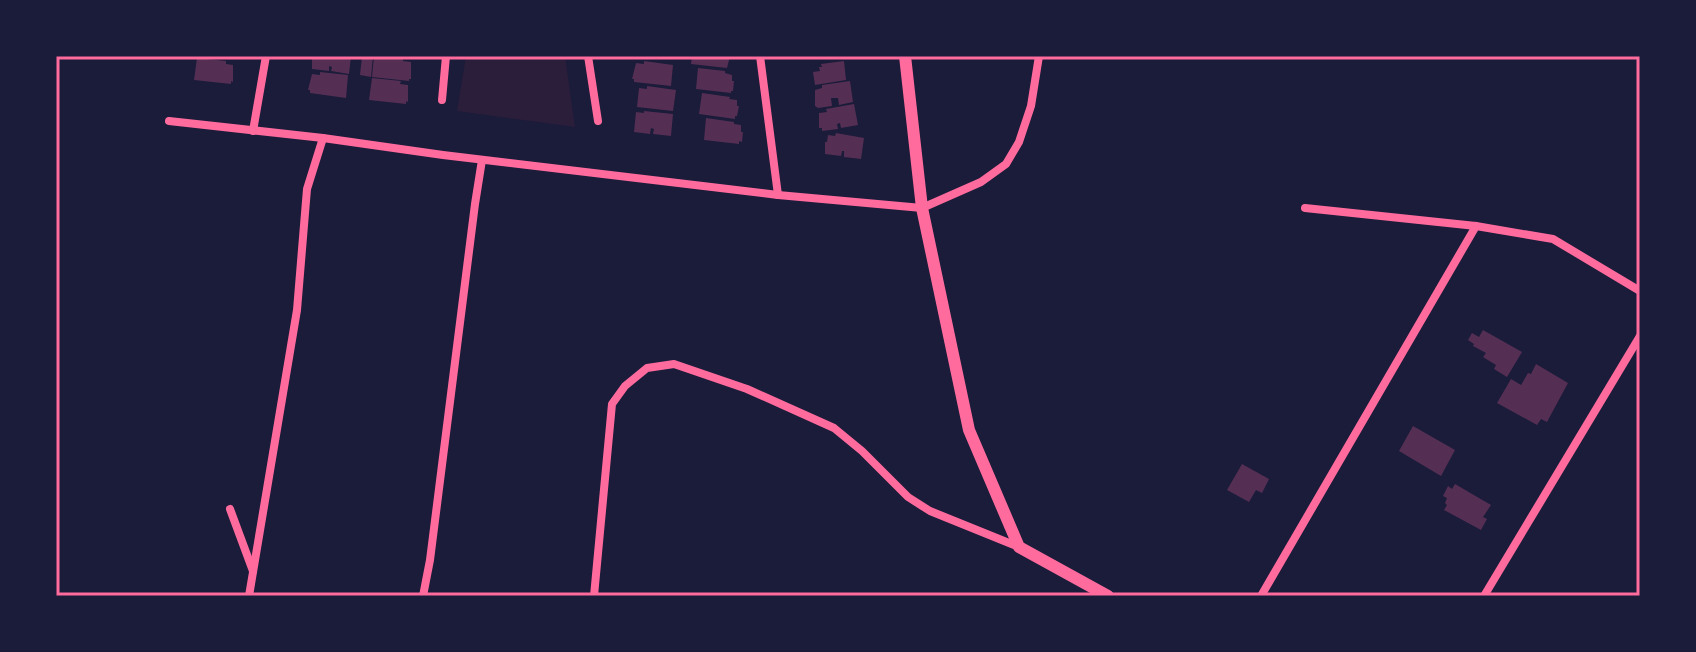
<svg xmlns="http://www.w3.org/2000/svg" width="1696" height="652" font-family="Quicksand,sans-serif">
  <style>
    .green { fill: #2a1e3b }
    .building { fill: #542f53 }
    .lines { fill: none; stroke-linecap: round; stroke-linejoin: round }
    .minor { stroke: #ff6b9d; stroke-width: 8 }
    .tertiary { stroke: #ff6b9d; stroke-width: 12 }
    .neatline { fill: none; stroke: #ff6b9d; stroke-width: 3 }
  </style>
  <rect width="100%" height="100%" fill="#1b1b3a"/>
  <polygon class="green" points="466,56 565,56 575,127 457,111"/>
  <g class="building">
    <polygon points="312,56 351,56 349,74 331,71 332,67 329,66 329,71 312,69"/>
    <polygon points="362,56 373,56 371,77 360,75"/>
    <polygon points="374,56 403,59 403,61 411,62 411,79 409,79 409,81 372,77"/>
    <polygon points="692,56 730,56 727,68 691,64"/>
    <polygon points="197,58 226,61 226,64 233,65 233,82 231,81 231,84 194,80"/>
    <polygon points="644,61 673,65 671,86 634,82 634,79 632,79 636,63 644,64"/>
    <polygon points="844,61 846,80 815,85 813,72 820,71 819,67 822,67 821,64"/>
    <polygon points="698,68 725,71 725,73 732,75 732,81 734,81 733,91 731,91 731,93 696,89"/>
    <polygon points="320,72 348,75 346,98 310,93 310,90 308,90 312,74 320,75"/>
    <polygon points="372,78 401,81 400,84 408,85 408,102 406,101 406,104 369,100"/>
    <polygon points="850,81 853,102 839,105 838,98 831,98 832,106 818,108 815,106 815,90 822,88 822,85"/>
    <polygon points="647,86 676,90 673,111 637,107 639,88 647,89"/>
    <polygon points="702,93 730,97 729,99 737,100 737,106 739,106 737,116 735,116 735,119 699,114"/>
    <polygon points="854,104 858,125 841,128 840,123 837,124 838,129 822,131 822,128 819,128 819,113 827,112 826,109"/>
    <polygon points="644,111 673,114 671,136 653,134 654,129 651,128 650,134 634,132 636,112 644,113"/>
    <polygon points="706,118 734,122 734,124 741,125 741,132 743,132 742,142 739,141 739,144 704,140"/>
    <polygon points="836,133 864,138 861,159 844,157 844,151 842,151 841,156 825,154 825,142 827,142 828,135 835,136"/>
    <polygon points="1483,330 1522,352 1507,377 1494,369 1496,365 1483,357 1486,353 1473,346 1474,344 1468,340 1472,333 1479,337"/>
    <polygon points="1536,364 1568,383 1547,422 1541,419 1537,425 1497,403 1511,379 1521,385 1528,373 1531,374"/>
    <polygon points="1413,426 1455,450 1441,476 1399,451"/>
    <polygon points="1242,464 1269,479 1262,493 1256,490 1249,502 1227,490"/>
    <polygon points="1455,484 1491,505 1483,517 1487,519 1481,530 1444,510 1447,505 1445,503 1447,498 1443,496 1448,486 1452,489"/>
  </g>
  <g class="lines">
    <g class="minor">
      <polyline points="588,56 598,121"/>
      <polyline points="760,56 778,195"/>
      <polyline points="442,100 446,56"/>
      <polyline points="169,121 323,138 443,155 778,195 922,208 981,182 1006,164 1019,142 1031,106 1039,56"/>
      <polyline points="253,131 266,56"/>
      <polyline points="1305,208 1476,226 1553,239 1640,291"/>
      <polyline points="230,509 253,571"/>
      <polyline points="249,596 297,310 307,189 323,138"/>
      <polyline points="423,596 430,560 475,204 482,160"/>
      <polyline points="594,596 612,404 625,386 647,368 674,364 747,389 834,428 862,451 908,497 930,511 1019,547"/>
      <polyline points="1261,596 1476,226"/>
      <polyline points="1484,596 1640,336"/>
    </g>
    <polyline class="tertiary" points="905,56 922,208 969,430 1019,547 1108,596"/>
  </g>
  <rect width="1696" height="652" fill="none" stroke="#1b1b3a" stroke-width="116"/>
  <rect x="58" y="58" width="1580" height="536" class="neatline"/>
</svg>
